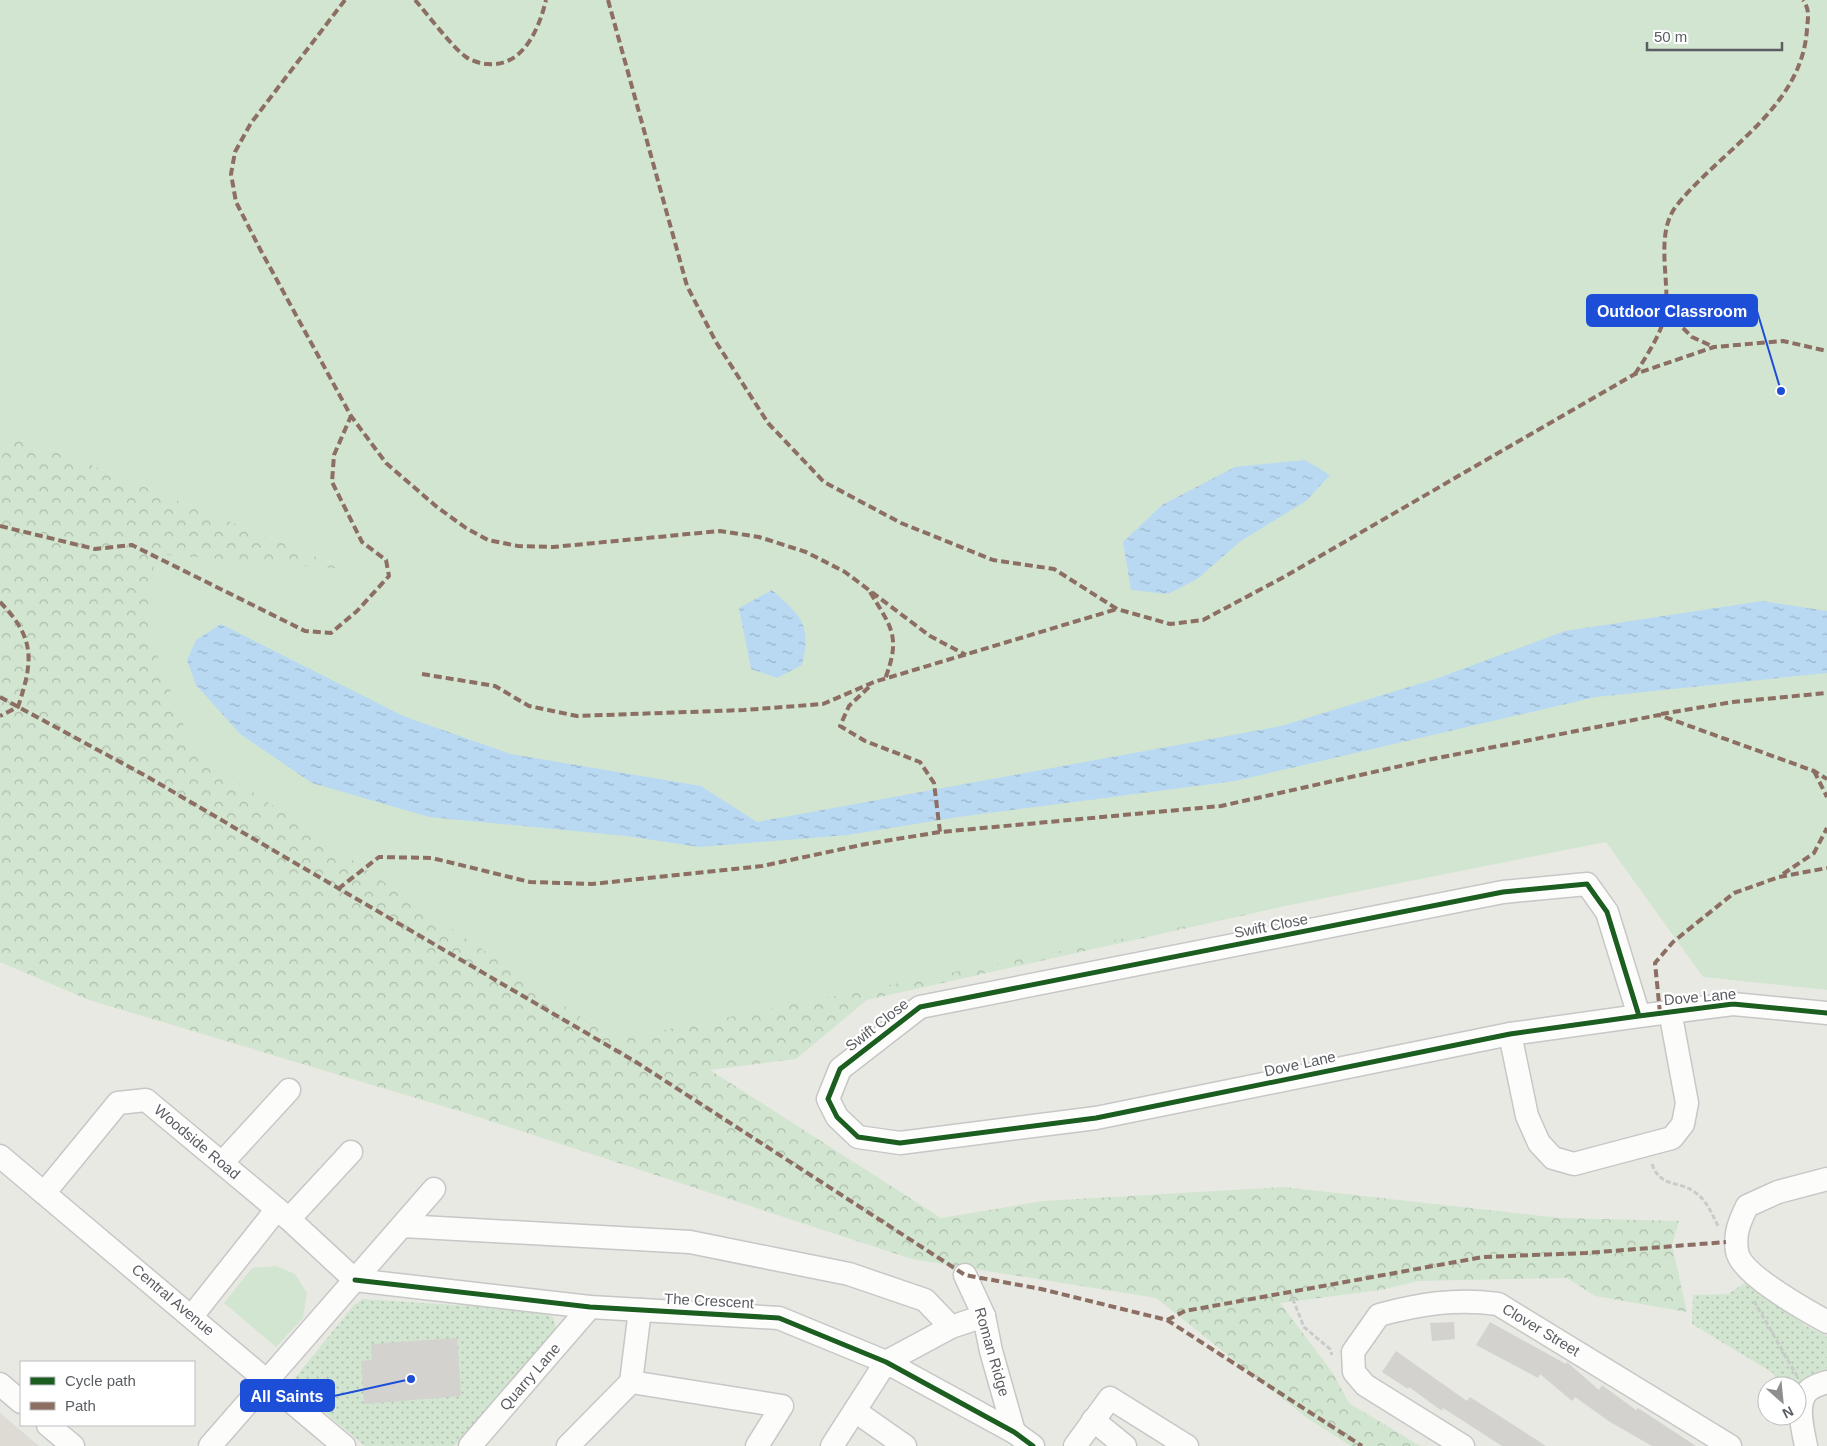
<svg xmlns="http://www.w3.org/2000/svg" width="1827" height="1446" font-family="Arial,sans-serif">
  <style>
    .education { fill: #dddbd4 }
    .grass { fill: url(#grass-dots) }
    .forest { fill: url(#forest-crowns) }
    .park { fill: #d2e5d0 }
    .water { fill: url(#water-ripples) }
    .building { fill: #d3d2cf }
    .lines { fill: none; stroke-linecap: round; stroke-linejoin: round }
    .minor-casing { stroke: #c6c7c6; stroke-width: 25 }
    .path { stroke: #c7cbc9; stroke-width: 3; stroke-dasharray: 5 2.5; stroke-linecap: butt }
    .minor { stroke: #fcfcfb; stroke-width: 22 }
    .quiet { stroke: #8d6e63; stroke-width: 4; stroke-dasharray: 8 4; stroke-linecap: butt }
    .cycleway-casing { stroke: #fff; stroke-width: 8 }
    .cycleway { stroke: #1b5e20; stroke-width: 5 }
    .labels { text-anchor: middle; stroke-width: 4.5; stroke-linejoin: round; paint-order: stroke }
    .street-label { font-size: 15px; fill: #5a5d61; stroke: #fff }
    .leader { fill: none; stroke: #1d4ed8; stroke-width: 2 }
    .callout-dot { fill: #1d4ed8; stroke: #fff; stroke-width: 2 }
    .callout { fill: #1d4ed8; stroke: #1d4ed8; stroke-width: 2 }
    .callout-label { font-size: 16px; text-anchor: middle; font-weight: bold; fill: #fff }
  </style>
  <defs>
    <pattern id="grass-dots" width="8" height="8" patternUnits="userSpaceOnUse" patternTransform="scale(1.25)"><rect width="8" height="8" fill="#d2e5d0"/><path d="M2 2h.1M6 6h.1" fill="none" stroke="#adbdac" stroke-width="1.8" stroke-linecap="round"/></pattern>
    <pattern id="forest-crowns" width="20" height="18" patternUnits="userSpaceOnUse" patternTransform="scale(1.25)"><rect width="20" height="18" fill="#d2e5d0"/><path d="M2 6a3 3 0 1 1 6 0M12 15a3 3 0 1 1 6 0" fill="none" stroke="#adbdac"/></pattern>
    <pattern id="water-ripples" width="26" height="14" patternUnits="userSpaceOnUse" patternTransform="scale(1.25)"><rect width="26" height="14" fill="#b9d9f3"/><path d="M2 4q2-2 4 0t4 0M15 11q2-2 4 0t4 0" fill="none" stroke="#99b3c8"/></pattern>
  </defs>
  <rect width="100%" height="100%" fill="#e9e9e4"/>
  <polygon class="education" points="0,1413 39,1446 0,1446"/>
  <g class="grass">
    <polygon points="1748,1281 1806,1326 1827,1336 1827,1372 1816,1374 1797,1393 1797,1386 1778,1386 1773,1373 1692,1324 1693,1295 1728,1294"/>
    <polygon points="363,1299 531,1310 553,1317 557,1331 454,1446 365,1446 290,1384 354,1305"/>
  </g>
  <polygon class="forest" points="0,434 52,449 349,570 1525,852 867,1000 796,1059 710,1070 941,1218 1043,1201 1283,1187 1560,1218 1679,1221 1672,1245 1687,1312 1595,1296 1567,1278 1418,1281 1381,1290 1280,1303 1333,1373 1349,1403 1420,1446 1351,1446 1307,1418 1156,1298 912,1259 469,1114 89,1000 0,962"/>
  <g class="park">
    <polygon points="0,0 1827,0 1827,990 1703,977 1606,842 614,1040 193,751 148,630 155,554 347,569 52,449 0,434"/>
    <polygon points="276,1266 295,1274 307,1293 303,1318 276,1347 224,1303 252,1268"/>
  </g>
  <g class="water">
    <polygon points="1305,460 1330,475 1306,501 1241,541 1197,579 1168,594 1131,590 1123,542 1162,505 1235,467"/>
    <path d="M 772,590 C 801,616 812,624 802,665 L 777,678 L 751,669 L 739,608 Z"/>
    <polygon points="1762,601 1827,611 1827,673 1596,697 1235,781 958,817 848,835 699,847 626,836 429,817 312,783 240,734 196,685 187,660 196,640 221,624 403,716 511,754 701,786 757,822 1281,726 1438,678 1565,631"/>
  </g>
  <g class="building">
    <polygon points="1454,1322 1455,1339 1432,1341 1430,1323"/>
    <polygon points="1490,1322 1566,1364 1567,1362 1599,1390 1602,1385 1636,1410 1638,1408 1696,1446 1652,1446 1610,1422 1575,1397 1572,1401 1540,1374 1538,1378 1476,1345"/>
    <polygon points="457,1338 461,1396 364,1404 361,1361 372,1360 371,1344"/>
    <polygon points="1396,1351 1467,1401 1470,1397 1546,1446 1502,1446 1443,1408 1442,1411 1409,1387 1408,1389 1382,1372"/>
  </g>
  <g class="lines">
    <defs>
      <g id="minor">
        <polyline points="1639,1016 1607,912 1587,884 1503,892 920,1007 840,1069 828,1099 837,1117 858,1137 900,1143 1096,1118 1510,1034 1639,1016 1733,1004 1827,1013"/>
        <polyline points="1510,1034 1527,1116 1539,1143 1553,1158 1574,1164 1672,1138 1683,1124 1687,1103 1670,1011"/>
        <polyline points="0,1156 344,1446"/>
        <polyline points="222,1163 289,1090"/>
        <path d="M 1827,1179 L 1778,1192 L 1747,1206 C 1740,1221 1734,1233 1737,1251 C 1740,1274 1806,1310 1827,1322"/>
        <polyline points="45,1192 118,1103 146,1100 289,1219 355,1280"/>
        <polyline points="289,1219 351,1152"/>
        <polyline points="403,1226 690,1242 849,1274 925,1300 951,1327"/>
        <polyline points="965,1275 984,1316 991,1351 1014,1432"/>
        <polyline points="355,1280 590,1307 779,1318 886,1362 1014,1432 1033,1446"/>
        <polyline points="192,1316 277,1209"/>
        <polyline points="631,1382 640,1310"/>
        <polyline points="0,1384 21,1402"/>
        <polyline points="855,1411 905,1446"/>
        <polyline points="1093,1420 1125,1446"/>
        <polyline points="48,1425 73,1446"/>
        <polyline points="210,1446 434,1189"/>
        <polyline points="470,1446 590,1307"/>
        <polyline points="568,1446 631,1382 782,1406 757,1446"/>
        <polyline points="832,1446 886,1362 951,1327 984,1316"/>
        <polyline points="1075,1446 1110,1398 1187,1446"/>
        <path d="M 1463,1446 L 1365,1385 L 1354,1372 L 1353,1352 L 1379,1315 C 1420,1304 1456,1298 1498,1304 L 1730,1446"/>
        <path d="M 1806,1446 C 1803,1430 1795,1403 1808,1391 C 1813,1386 1821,1384 1827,1382"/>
      </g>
    </defs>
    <use href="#minor" class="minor-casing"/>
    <g class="path">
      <path d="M 1652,1164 C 1660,1188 1679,1180 1696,1193 C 1707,1201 1712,1214 1718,1226"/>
      <polyline points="1290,1292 1304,1327 1330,1349 1332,1355"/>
      <polyline points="1754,1301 1797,1376"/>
    </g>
    <use href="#minor" class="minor"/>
    <g class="quiet">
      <polyline points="345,0 251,123 235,152 231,174 236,202 260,249 351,416 386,463 437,507 466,528 488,540 518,546 553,547 720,531 759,537 806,552 845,572 930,636 966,655"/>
      <path d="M 415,0 C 428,15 452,47 466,57 C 472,61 481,64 488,64 C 523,67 539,29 546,0"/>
      <polyline points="608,0 687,286 716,342 768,423 824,482 901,523 993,560 1054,569 1117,609 1170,624 1203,620 1282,578 1635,374 1714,347 1783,341 1827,351"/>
      <polyline points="1666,311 1692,337 1714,347"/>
      <path d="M 1635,374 C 1646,357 1664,330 1666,309 C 1669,277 1655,232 1677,205 C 1722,149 1802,108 1807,29 C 1808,17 1810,10 1803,0"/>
      <polyline points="0,526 95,549 132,545 305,631 331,633 357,611 389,576 386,560 362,542 332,482 334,455 351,416"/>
      <path d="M 870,592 C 892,628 901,637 885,679"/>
      <path d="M 0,602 C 36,639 33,661 18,707 L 0,716"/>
      <polyline points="422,674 495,686 529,706 577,716 744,710 823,704 874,682 1117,609"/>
      <polyline points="869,687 849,706 840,726 865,741 920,762 934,783 940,832"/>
      <polyline points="0,697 146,776 636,1062 965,1275 1041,1289 1167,1320 1362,1446"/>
      <polyline points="1661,714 1733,702 1827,693"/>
      <polyline points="1814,771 1827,797"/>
      <polyline points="1783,874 1814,853 1827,828"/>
      <polyline points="338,889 379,857 432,858 530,882 592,884 762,866 866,844 940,832 1221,806 1432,759 1659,715 1814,771 1827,779"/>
      <polyline points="1660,1013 1655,963 1673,942 1734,893 1779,877 1827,868"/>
      <polyline points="1167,1320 1185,1311 1483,1257 1586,1253 1726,1242"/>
    </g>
    <defs>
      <g id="cycleway">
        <polyline points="1639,1016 1607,912 1587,884 1503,892 920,1007 840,1069 828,1099 837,1117 858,1137 900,1143 1096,1118 1510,1034 1639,1016 1733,1004 1827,1013"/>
        <polyline points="355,1280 590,1307 779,1318 886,1362 1014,1432 1033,1446"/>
      </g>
    </defs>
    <use href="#cycleway" class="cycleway-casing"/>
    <use href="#cycleway" class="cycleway"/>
  </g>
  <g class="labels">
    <g class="street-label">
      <text transform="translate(1271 926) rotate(-11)" y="5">Swift Close</text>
      <text transform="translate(1700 997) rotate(-5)" y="5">Dove Lane</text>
      <text transform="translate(877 1025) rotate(-38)" y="5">Swift Close</text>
      <text transform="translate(1300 1064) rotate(-12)" y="5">Dove Lane</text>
      <text transform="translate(197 1142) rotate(40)" y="5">Woodside Road</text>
      <text transform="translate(173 1300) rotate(40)" y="5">Central Avenue</text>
      <text transform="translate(709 1301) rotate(3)" y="5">The Crescent</text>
      <text transform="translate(1541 1330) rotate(31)" y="5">Clover Street</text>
      <text transform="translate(992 1352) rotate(74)" y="5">Roman Ridge</text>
      <text transform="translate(530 1377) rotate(-49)" y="5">Quarry Lane</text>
    </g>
  </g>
  <path class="leader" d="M1781 391L1757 311M411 1379L334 1396"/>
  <g class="callout-dot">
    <circle cx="1781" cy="391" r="5"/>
    <circle cx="411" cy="1379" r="5"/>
  </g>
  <g class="callout">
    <rect x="1587" y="295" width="170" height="31" rx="5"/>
    <rect x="241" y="1380" width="93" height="31" rx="5"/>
  </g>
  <g class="callout-label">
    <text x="1672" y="317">Outdoor Classroom</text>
    <text x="287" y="1402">All Saints</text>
  </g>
  <rect x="20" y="1361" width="175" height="65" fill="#ffffff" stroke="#bdbec0"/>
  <rect x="30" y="1377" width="25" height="8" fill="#1b5e20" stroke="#bdbec0"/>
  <text x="65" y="1386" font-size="15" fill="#5a5d61">Cycle path</text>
  <rect x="30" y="1402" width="25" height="8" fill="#8d6e63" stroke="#bdbec0"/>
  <text x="65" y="1411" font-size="15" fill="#5a5d61">Path</text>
  <g transform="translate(1782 1401) rotate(153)"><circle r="24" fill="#ffffff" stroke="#bdbec0"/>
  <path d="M0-4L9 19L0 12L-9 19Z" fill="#8c8e8f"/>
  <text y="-8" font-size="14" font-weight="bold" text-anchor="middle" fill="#5a5d61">N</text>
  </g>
  <path d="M1647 42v8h135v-8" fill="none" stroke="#5a5d61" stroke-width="2.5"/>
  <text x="1654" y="42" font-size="15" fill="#5a5d61" stroke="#ffffff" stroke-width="4" paint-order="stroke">50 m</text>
</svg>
